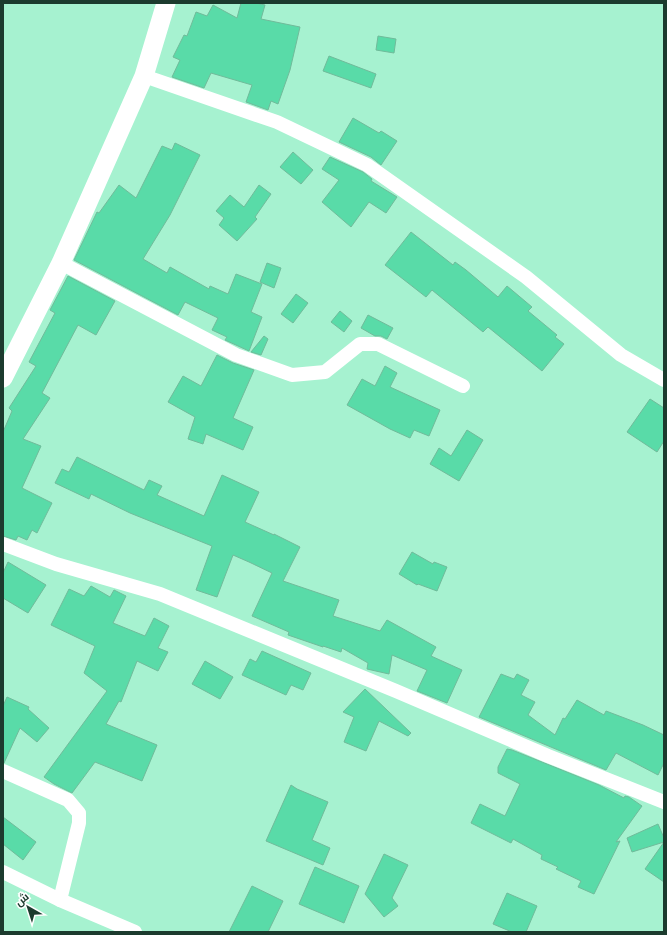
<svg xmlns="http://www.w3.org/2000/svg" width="667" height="935" font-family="'Noto Serif',Cairo,serif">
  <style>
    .building { fill: #59dba8; stroke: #70bb9a }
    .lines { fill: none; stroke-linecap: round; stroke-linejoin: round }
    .street { stroke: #fff; stroke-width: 14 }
    .secondary { stroke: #fff; stroke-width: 19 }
  </style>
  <rect width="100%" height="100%" fill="#a6f2d0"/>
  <g class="building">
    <polygon points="241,3 256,3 265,5 261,19 300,27 290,70 278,104 271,101 268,110 246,102 252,85 211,73 204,88 172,77 180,60 173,57 184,35 187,36 196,12 207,16 213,5 237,18"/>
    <polygon points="378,36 396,39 394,53 376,50"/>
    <polygon points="329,56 376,74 371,88 323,71"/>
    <polygon points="353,118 379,133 381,131 397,141 381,165 371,157 339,142"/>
    <polygon points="175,143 200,155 170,215 143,259 167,273 170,267 209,289 210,286 228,294 236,274 262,284 251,312 262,317 249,351 225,340 227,337 212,330 218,318 185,302 178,315 74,260 97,212 99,213 119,185 136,198 162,146 172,150"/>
    <polygon points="293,152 313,170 301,184 280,167"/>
    <polygon points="330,157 363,172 372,179 371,181 397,197 386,213 369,202 351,227 322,202 339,180 322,169"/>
    <polygon points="259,185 271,194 255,217 257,219 237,241 219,225 224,218 216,211 230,195 244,207"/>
    <polygon points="411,232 453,265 455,262 466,270 498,297 507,286 532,307 528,311 557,335 555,337 564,344 542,371 488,327 483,332 432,290 426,297 385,265"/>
    <polygon points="267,263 281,268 274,288 260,282"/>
    <polygon points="68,276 115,301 96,335 78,325 42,393 50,398 23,439 41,446 22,488 52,503 37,533 32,530 27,540 18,536 16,540 3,536 3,432 12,411 9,408 36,366 29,362 55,313 50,310"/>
    <polygon points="296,294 308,303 293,323 281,314"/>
    <polygon points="340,311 352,321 344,332 331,322"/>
    <polygon points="368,315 393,328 387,339 381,336 375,336 361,328"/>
    <polygon points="264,336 268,339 261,355 251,352"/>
    <polygon points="217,355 233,363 254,370 233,418 253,427 243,450 206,434 203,444 188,439 195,417 168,402 183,376 201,386"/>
    <polygon points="385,366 397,373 390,387 440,410 429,436 414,430 410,438 390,429 347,405 362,379 375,386"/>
    <polygon points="650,399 664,408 664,441 657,452 627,432"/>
    <polygon points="467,430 483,440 459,481 430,464 439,448 451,456"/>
    <polygon points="77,457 144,490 149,480 162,486 157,495 204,516 222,475 259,492 245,522 274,535 274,534 300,547 283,581 339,600 333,616 380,631 387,620 436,647 431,656 462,670 447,703 417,691 427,670 392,655 389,674 367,669 368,663 342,648 341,652 323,646 323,647 288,635 289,632 252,616 272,573 249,562 233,555 217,597 196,590 212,546 130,513 91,494 89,499 55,483 62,469 69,472"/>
    <polygon points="412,552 433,564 434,562 447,567 437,591 418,584 417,585 399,574"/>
    <polygon points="8,562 46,585 28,613 3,598 3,573"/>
    <polygon points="91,586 110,597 114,590 126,596 113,623 145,636 154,618 169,626 158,648 168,652 158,671 137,661 121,702 119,701 106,724 157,745 142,781 95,762 72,793 54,784 44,777 107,691 84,673 95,646 51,625 69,589 84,596"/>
    <polygon points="262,651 311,673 303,690 291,685 286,695 242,675 250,659 256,662"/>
    <polygon points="205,661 233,677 220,699 192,684"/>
    <polygon points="501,674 514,679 517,674 529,680 521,695 535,702 528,715 555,735 563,718 565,719 577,700 604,715 606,711 643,725 664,735 664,763 658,775 616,753 606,770 479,717"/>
    <polygon points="365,689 411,733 408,736 379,721 366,751 344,742 354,717 343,712"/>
    <polygon points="7,697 29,707 28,709 49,728 37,742 20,728 4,763 3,763 3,706"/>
    <polygon points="507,749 512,750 599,785 624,798 625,796 629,797 642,806 616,842 620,841 594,894 578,887 581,881 556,869 558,867 541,859 542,855 513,839 511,843 471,823 480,804 505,816 520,784 498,773 498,767"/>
    <polygon points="291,785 297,789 328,802 312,840 330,848 323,865 266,841"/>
    <polygon points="3,817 36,842 23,860 3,844"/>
    <polygon points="658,824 664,838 664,842 632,852 627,838"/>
    <polygon points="664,842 664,882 645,869"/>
    <polygon points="384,854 408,865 392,898 398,906 384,917 365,894"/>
    <polygon points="315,867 359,886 344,923 299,904"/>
    <polygon points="252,886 283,901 268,932 229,932"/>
    <polygon points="507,893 537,906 526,932 512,932 493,924"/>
  </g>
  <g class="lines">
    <g class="street">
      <polyline points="144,76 277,122 367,165 526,277 621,355 664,380"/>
      <polyline points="61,263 236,355 292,375 325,372 360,344 378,344 463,386"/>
      <polyline points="3,544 56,564 160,594 396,691 548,756 664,802"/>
      <polyline points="3,771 68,800 79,813 79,823 60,900"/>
      <polyline points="3,872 60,900 135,932"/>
    </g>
    <polyline class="secondary" points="3,378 61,263 144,76 166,3"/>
  </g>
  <rect width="667" height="935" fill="none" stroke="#1c3b2e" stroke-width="8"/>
  <g transform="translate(28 907) rotate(321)" stroke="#ffffff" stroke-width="3" paint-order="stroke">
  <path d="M0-3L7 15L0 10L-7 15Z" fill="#1c3b2e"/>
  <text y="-6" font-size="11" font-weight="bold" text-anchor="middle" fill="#1c3b2e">ش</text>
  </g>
</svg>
